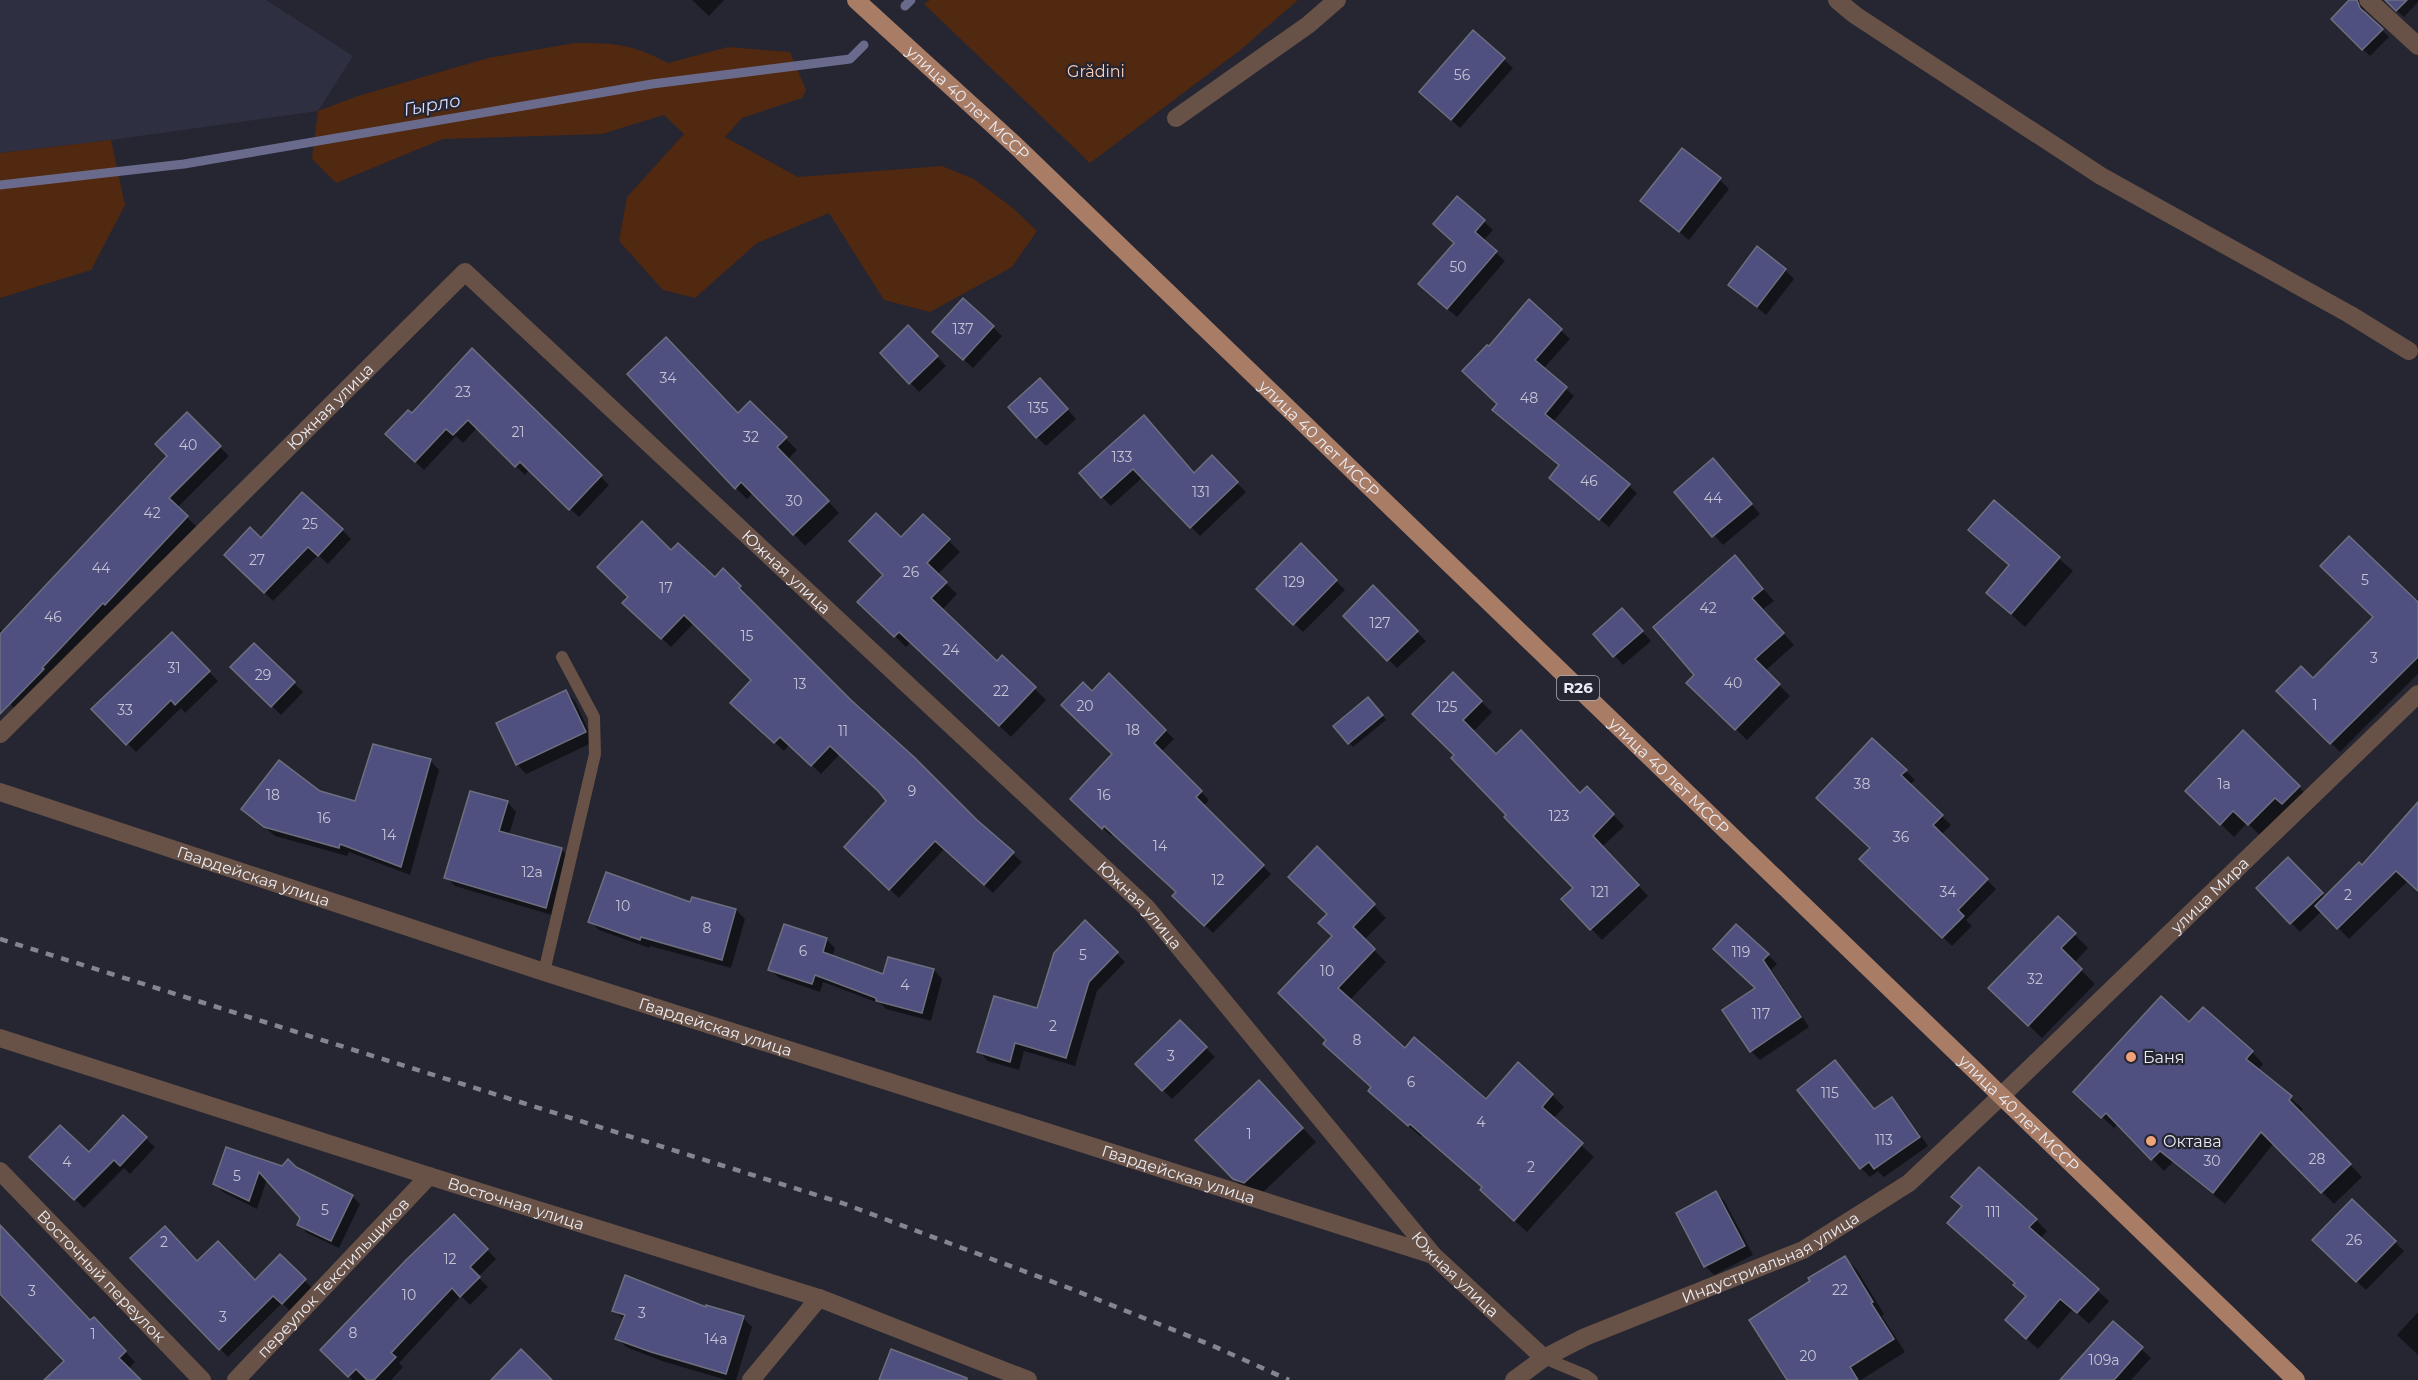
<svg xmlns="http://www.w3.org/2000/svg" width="2418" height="1380" font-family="Montserrat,sans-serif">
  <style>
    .built { fill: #2e2f41 }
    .green { fill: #512810 }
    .shadow { fill: #0007 }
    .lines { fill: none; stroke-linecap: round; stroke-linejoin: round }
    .stream { stroke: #6a6b8c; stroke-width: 9 }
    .building { fill: #4f507f; stroke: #6e6f7e; stroke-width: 1.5 }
    .service { stroke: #685247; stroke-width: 12 }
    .minor { stroke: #685247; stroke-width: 18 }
    .tertiary { stroke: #685247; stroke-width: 18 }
    .primary { stroke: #a87c65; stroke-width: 18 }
    .rail { stroke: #84858f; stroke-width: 4.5; stroke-dasharray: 8 8; stroke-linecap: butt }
    .poi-dot { fill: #f0a279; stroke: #252632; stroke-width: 2 }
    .labels { text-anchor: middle; stroke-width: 4.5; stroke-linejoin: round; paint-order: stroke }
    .number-label { font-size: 14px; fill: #c2c4d5 }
    .shield { fill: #252632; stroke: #aeafb8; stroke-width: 1.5 }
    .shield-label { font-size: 15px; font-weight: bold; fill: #e9eaf2 }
    .park-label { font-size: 16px; fill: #ffcfb7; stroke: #252632 }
    .street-label { font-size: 16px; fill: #e9eaf2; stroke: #252632 }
    .poi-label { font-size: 16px; fill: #e9eaf2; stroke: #252632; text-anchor: start }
    .water-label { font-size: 18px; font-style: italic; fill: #daddfc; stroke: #252632 }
  </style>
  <rect width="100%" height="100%" fill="#252632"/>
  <polygon class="built" points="0,0 266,0 353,56 318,111 111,140 0,153"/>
  <g class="green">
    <polygon points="930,0 1298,0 1239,51 1090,163 924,4"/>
    <path d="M 575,43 C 616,43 632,44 668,63 L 728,47 L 790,52 L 806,90 L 802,98 L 742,118 L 725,137 L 798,177 L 942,166 L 974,179 L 1013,208 L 1037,231 L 1012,267 L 930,312 L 884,300 L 829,213 L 757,243 L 695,298 L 663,290 L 619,241 L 627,197 L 684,134 L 664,115 L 602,134 L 443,139 L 336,183 L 312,159 L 318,111 L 358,96 L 488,58 Z"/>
    <polygon points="111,140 125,205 91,270 0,298 0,153"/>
  </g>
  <g class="shadow">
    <polygon points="692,0 724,0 709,16"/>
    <polygon points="2351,0 2366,0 2364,11 2366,15 2389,37 2370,56 2333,19"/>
    <polygon points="2385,0 2418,0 2418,2 2404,17"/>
    <polygon points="1473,32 1513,68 1460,128 1430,101"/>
    <polygon points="1720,180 1729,189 1689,240 1642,201"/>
    <polygon points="1457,198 1493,230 1483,241 1505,261 1457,317 1429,293 1456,243"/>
    <polygon points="1785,270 1794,279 1766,315 1730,285"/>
    <polygon points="1529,302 1570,339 1543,369 1574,396 1553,422 1637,493 1609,527 1559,486 1560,466 1494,410 1499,404 1489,348"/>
    <polygon points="908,327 946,366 919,392 882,353"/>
    <polygon points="993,327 1002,336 973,368 943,341"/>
    <polygon points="472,350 609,485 579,517 529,470 525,475 477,428 463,443 456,436 424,470 387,434 412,415"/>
    <polygon points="1049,389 1076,419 1046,446 1037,437"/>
    <polygon points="750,403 797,450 788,459 839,513 805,546 754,492 747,499 736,488 738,415"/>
    <polygon points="187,414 229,456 177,508 196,526 19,713 0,694 0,629 4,632 169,456"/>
    <polygon points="1144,417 1195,474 1212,458 1246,492 1200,536 1143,477 1111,506 1102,497"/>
    <polygon points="1722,469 1760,514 1723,545 1676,492"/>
    <polygon points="1994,502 2073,571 2025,627 1988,593 2010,566 1984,543"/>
    <polygon points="923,516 960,552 937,575 957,594 942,610 997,663 1003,657 1046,700 1011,737 911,642 906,647 859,602 885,575 901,540"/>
    <polygon points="342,530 351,539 328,564 318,555 273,601 226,555 261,540"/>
    <polygon points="1301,546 1345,590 1303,632 1258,589"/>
    <polygon points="671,552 715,579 723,570 749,596 747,598 851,702 976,822 1022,862 993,893 944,849 899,898 854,856 888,801 840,754 821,774 790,744 784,751 741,712 753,680 694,623 671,647 633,612"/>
    <polygon points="1746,569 1774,601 1762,610 1794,645 1765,671 1790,696 1747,740 1689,683 1696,675"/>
    <polygon points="1373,587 1426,641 1397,668 1345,616"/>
    <polygon points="2418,598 2418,674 2340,752 2278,691 2313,680"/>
    <polygon points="1631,619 1651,641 1623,665 1595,634"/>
    <polygon points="172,634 218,681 185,713 181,708 136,752 93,709"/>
    <polygon points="254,645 303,692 281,715 233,667"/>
    <polygon points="1453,674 1492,712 1473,732 1496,756 1581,795 1587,788 1624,826 1602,847 1648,896 1602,940 1563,899 1575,888 1456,755"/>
    <polygon points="1109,676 1174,739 1161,752 1209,800 1203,807 1271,874 1213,933 1174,896 1178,892 1114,833 1111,836 1072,799 1114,755 1092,693"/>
    <polygon points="566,692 575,701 594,742 526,774 517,764 498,724"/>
    <polygon points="1372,703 1386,720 1353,747 1335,727"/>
    <polygon points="2243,732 2312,800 2262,837 2247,823 2234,837 2187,791"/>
    <polygon points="430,760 439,770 410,875 349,852 347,856 275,836 243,809 319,792 356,803"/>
    <polygon points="1906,771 1915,780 1909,785 1951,825 1941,835 1996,889 1966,920 1972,926 1952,946 1861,859 1872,848 1827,807"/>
    <polygon points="507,802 516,812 509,835 562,850 571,859 555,916 455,886 446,877"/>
    <polygon points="2418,815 2418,890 2408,881 2349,939 2322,911 2300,932 2258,888 2288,860 2325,897"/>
    <polygon points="1317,848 1386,918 1364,940 1386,962 1349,1001 1405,1050 1486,1101 1552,1095 1564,1107 1553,1119 1594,1157 1527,1232 1494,1202 1484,1188 1423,1135 1421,1137 1382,1103 1373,1087 1328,1040 1334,937"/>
    <polygon points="691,904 736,910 745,919 731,968 650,946 649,948 599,930 590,921"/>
    <polygon points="2058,918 2088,948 2074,963 2095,984 2042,1038 2004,1002"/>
    <polygon points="1085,922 1125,962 1097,991 1075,1066 1024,1051 1019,1070 988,1061 979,1052 1038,1010"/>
    <polygon points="826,939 835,948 832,957 884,976 934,970 942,979 931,1021 886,1009 881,1004 823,982 820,992 779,978 770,969"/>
    <polygon points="1768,955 1777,964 1771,970 1809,1027 1760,1060 1751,1051 1757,988 1724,958"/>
    <polygon points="1180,1022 1215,1057 1172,1099 1137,1064"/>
    <polygon points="2189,1024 2252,1052 2263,1064 2258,1070 2303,1109 2300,1113 2362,1177 2334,1204 2274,1143 2225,1204 2173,1162 2164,1171 2118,1124 2114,1128 2087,1103"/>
    <polygon points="1843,1071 1875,1110 1892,1099 1901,1108 1928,1146 1884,1177 1878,1171 1870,1177 1861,1168"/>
    <polygon points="1272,1096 1316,1142 1259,1196 1248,1193 1234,1178"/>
    <polygon points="123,1118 155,1147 130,1174 124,1168 84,1208 32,1157 89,1155"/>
    <polygon points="227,1149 282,1167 296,1169 352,1196 360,1204 339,1248 307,1233 299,1224 302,1218 267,1179 257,1209 223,1192 215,1184"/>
    <polygon points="1716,1193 1725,1202 1753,1255 1714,1275 1705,1266"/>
    <polygon points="2352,1201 2404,1251 2366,1290 2314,1240"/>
    <polygon points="454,1216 496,1259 478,1277 488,1287 470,1305 461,1296 399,1363 403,1367 391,1380 353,1380 322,1350"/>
    <polygon points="2036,1220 2047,1231 2040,1239 2109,1301 2089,1324 2073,1309 2038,1349 2018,1331 2027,1297 2017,1284 1961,1234"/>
    <polygon points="0,1228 91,1322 94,1319 135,1362 128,1369 139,1380 46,1380 66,1361 0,1292"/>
    <polygon points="280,1256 313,1289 291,1312 282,1303 228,1357 132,1258 198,1263 255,1282"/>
    <polygon points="1845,1258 1857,1270 1884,1314 1882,1316 1905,1352 1861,1380 1789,1380 1812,1282"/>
    <polygon points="706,1308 743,1318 752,1327 736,1380 726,1380 662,1361 626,1347 617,1338 625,1320 613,1310"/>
    <polygon points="2418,1312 2418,1355 2397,1335"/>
    <polygon points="2113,1323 2151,1358 2131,1380 2074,1380"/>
  </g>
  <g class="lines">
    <g class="stream">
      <polyline points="905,6 911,0"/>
      <polyline points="0,185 184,164 652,84 850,59 864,45"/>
    </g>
  </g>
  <g class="building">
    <polygon points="2349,0 2357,0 2360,8 2383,29 2362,50 2331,19"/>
    <polygon points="2385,0 2407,0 2396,11"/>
    <polygon points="1473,30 1505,58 1451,120 1419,92"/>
    <polygon points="1682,148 1721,178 1679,232 1640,201"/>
    <polygon points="1457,196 1485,220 1475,232 1497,251 1447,309 1418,284 1454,243 1433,224"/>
    <polygon points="1757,246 1786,269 1757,307 1728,285"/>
    <polygon points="963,298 994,326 963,360 932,332"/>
    <polygon points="1529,299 1562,329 1535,360 1567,387 1545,414 1630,484 1599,520 1549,478 1559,465 1492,410 1497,404 1462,371 1487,345 1489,346"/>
    <polygon points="908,325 938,356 909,384 880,353"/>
    <polygon points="666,337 738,413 750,401 787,437 777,447 829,501 793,535 741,482 735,489 627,374"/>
    <polygon points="472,348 602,475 569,510 520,462 515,467 468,420 453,435 446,429 415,462 385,434 408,410 412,413"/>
    <polygon points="1040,378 1068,409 1036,438 1008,407"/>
    <polygon points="187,412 221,446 169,498 188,516 105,605 103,603 42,668 44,669 0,714 0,634 167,456 155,444"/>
    <polygon points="1144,415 1194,473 1212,455 1238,482 1190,528 1133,469 1101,498 1079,473"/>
    <polygon points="1713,458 1752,504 1712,537 1674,492"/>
    <polygon points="302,492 343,529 318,556 308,547 264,593 224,555 250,527 261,538"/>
    <polygon points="1994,500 2060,557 2011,614 1986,593 2009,565 1968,530"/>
    <polygon points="876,513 901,537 923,514 950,539 927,563 947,582 931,598 997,661 1002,655 1036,687 999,726 899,632 894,637 857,602 883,575 849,541"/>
    <polygon points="642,521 671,550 678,543 715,577 723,568 741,586 739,588 852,701 914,757 977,820 1014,852 984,885 935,841 889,890 844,847 886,801 879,792 830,746 811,766 780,737 774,743 730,703 751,680 684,615 661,639 622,603 628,597 597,567"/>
    <polygon points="2349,536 2418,602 2418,657 2330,744 2276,691 2301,666 2313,678 2373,617 2320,566"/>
    <polygon points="1301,543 1337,580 1293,625 1256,589"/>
    <polygon points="1735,555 1763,589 1752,598 1784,633 1755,659 1780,684 1735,730 1686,683 1694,675 1653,627"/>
    <polygon points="1373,585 1418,631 1387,661 1343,616"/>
    <polygon points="1622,608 1643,631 1613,657 1593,634"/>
    <polygon points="172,632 210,671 175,705 171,700 126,745 91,709"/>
    <polygon points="254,643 295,682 271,707 230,667"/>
    <polygon points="1453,672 1482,701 1463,720 1496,754 1521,730 1580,793 1587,786 1614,814 1593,836 1639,885 1590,930 1561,899 1573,888 1504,817 1506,815 1451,758 1454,755 1412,714"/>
    <polygon points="1109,673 1166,730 1154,743 1202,791 1196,797 1264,865 1204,926 1172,896 1176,892 1104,826 1102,829 1070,799 1112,754 1061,705 1083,682 1092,691"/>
    <polygon points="566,690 586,732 516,765 496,723"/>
    <polygon points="1368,697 1383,715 1348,744 1333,726"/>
    <polygon points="2243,730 2300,786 2282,804 2275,798 2248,825 2233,811 2220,825 2185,791"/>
    <polygon points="1872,738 1907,770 1901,775 1943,815 1933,825 1988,879 1958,910 1964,916 1942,938 1859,859 1870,848 1816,798"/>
    <polygon points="373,744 431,759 401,867 340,844 339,848 264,827 241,809 279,760 320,791 355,801"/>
    <polygon points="470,791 508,801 499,831 562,848 546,908 444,878"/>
    <polygon points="2418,802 2418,891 2396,871 2337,929 2315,906 2359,862 2362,865"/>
    <polygon points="1317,846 1375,904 1353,927 1375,949 1338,988 1405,1048 1414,1037 1486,1099 1518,1062 1553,1094 1542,1107 1583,1143 1514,1221 1480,1190 1482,1187 1410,1124 1408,1126 1368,1091 1371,1087 1323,1044 1326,1040 1278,993 1332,936 1318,923 1327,914 1288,877"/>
    <polygon points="2288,857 2323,893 2290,924 2256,888"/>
    <polygon points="606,872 690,902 692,897 736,909 722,960 641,937 640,940 588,922"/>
    <polygon points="2058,916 2076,933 2061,948 2082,969 2028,1026 1988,988"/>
    <polygon points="1085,920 1118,952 1089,982 1066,1058 1015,1043 1010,1062 977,1052 994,996 1037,1008 1054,953"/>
    <polygon points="784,924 827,938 823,952 883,974 888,957 934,969 922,1013 876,1001 876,998 815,975 812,984 768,970"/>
    <polygon points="1736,924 1769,954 1763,960 1801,1017 1750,1052 1722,1010 1755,988 1713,949"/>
    <polygon points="2161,996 2189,1022 2203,1007 2253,1051 2246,1059 2292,1096 2289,1100 2351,1164 2321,1193 2261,1132 2213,1193 2160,1151 2151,1160 2106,1113 2101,1118 2073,1092"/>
    <polygon points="1180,1020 1207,1047 1162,1091 1135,1064"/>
    <polygon points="1835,1060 1874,1109 1892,1097 1920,1137 1874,1169 1869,1162 1860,1169 1797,1090"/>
    <polygon points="1259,1080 1303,1128 1244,1183 1233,1179 1195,1140"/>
    <polygon points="123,1115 147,1137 120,1166 114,1160 74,1200 29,1157 60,1125 89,1152"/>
    <polygon points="226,1147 282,1166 288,1159 296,1167 353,1195 331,1241 297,1225 300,1218 259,1172 249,1201 213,1184"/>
    <polygon points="1979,1167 2037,1219 2029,1227 2099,1289 2077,1313 2060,1299 2026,1339 2005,1320 2026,1296 2013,1285 2015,1283 1947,1223 1962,1206 1951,1197"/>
    <polygon points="1716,1191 1745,1246 1704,1267 1676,1213"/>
    <polygon points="2352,1199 2396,1241 2356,1282 2312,1240"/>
    <polygon points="454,1214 488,1249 470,1267 480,1277 460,1297 452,1288 391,1353 396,1357 374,1380 367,1380 356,1369 348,1377 320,1350 406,1260"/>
    <polygon points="0,1225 90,1320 94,1317 126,1351 119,1358 141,1380 44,1380 64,1361 0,1294"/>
    <polygon points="165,1226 197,1261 218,1241 255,1280 280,1254 306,1279 282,1304 273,1296 219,1350 130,1258"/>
    <polygon points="1845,1256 1873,1302 1871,1303 1894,1339 1850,1367 1858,1380 1787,1380 1749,1320 1810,1281 1808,1278"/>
    <polygon points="625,1275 706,1307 706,1305 744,1316 726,1374 651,1352 615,1339 625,1315 612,1311"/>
    <polygon points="2113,1321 2143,1347 2114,1380 2060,1380"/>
    <polygon points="521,1349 552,1380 491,1380"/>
    <polygon points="891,1349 967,1378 967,1380 879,1380"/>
  </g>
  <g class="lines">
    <g class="service">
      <polyline points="544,972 595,754 594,717 562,657"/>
      <polyline points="1544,1358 1585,1375 1592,1380"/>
    </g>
    <g class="minor">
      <polyline points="1837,0 1855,15 2101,176 2349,314 2409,351"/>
      <polyline points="2368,0 2418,46"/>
      <polyline points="1176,118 1308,25 1337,0"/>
      <path id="s1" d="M 0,734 L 465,272 L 1146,907 L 1433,1255 L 1544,1358"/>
      <path id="s2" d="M 0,792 L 544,972 L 1433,1255"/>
      <path id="s3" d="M 0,1038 L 429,1176 L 819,1298 L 1028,1380"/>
      <path id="s4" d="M 2000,1097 L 2418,694"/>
      <path id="s5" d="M 0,1171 L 202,1380"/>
      <path id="s6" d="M 236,1380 L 429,1176"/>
      <polyline points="751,1380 819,1298"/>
    </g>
    <path class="tertiary" id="s7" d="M 1514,1380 L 1544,1358 L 1585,1337 L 1803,1250 L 1909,1183 L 2000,1097"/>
    <path class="primary" id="s8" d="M 856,0 L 1014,144 L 2296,1380"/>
    <polyline class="rail" points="0,939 842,1203 1069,1288 1211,1345 1289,1380"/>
  </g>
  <g class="poi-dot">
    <circle cx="2131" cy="1057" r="6"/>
    <circle cx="2151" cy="1141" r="6"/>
  </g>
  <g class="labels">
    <g class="number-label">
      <text x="1462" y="80">56</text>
      <text x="1458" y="272">50</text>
      <text x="963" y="334">137</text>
      <text x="668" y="383">34</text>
      <text x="463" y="397">23</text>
      <text x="1529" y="403">48</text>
      <text x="1038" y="413">135</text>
      <text x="518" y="437">21</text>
      <text x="751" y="442">32</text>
      <text x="188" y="450">40</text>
      <text x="1122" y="462">133</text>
      <text x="1589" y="486">46</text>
      <text x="1201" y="497">131</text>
      <text x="1713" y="503">44</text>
      <text x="794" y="506">30</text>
      <text x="152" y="518">42</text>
      <text x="310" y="529">25</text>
      <text x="257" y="565">27</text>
      <text x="101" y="573">44</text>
      <text x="911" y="577">26</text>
      <text x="2365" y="585">5</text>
      <text x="1294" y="587">129</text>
      <text x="666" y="593">17</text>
      <text x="1708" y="613">42</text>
      <text x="53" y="622">46</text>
      <text x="1380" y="628">127</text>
      <text x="747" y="641">15</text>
      <text x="951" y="655">24</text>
      <text x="2374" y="663">3</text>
      <text x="174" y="673">31</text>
      <text x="263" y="680">29</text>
      <text x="1733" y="688">40</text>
      <text x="800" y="689">13</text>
      <text x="1001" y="696">22</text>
      <text x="2315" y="710">1</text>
      <text x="1085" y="711">20</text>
      <text x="1447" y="712">125</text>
      <text x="125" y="715">33</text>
      <text x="1133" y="735">18</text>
      <text x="843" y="736">11</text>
      <text x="1862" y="789">38</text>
      <text x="2224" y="789">1а</text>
      <text x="912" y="796">9</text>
      <text x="273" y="800">18</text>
      <text x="1104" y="800">16</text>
      <text x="1559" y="821">123</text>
      <text x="324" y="823">16</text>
      <text x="389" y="840">14</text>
      <text x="1901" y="842">36</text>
      <text x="1160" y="851">14</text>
      <text x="532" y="877">12а</text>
      <text x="1218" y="885">12</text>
      <text x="1600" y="897">121</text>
      <text x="1948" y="897">34</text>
      <text x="2348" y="900">2</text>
      <text x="623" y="911">10</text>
      <text x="707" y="933">8</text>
      <text x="803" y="956">6</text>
      <text x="1741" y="957">119</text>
      <text x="1083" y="960">5</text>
      <text x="1327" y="976">10</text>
      <text x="2035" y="984">32</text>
      <text x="905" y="990">4</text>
      <text x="1761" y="1019">117</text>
      <text x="1053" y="1031">2</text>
      <text x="1357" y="1045">8</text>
      <text x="1171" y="1061">3</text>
      <text x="1411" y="1087">6</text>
      <text x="1830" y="1098">115</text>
      <text x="1481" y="1127">4</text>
      <text x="1249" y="1139">1</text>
      <text x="1884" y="1145">113</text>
      <text x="2317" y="1164">28</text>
      <text x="2212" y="1166">30</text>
      <text x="67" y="1167">4</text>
      <text x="1531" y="1172">2</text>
      <text x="237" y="1181">5</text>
      <text x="325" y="1215">5</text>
      <text x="1993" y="1217">111</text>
      <text x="2354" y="1245">26</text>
      <text x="164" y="1247">2</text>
      <text x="450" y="1264">12</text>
      <text x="1840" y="1295">22</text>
      <text x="32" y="1296">3</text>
      <text x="409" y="1300">10</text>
      <text x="642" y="1318">3</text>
      <text x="223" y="1322">3</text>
      <text x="353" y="1338">8</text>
      <text x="93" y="1339">1</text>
      <text x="716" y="1344">14а</text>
      <text x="1808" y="1361">20</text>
      <text x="2104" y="1365">109а</text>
    </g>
    <rect class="shield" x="1557" y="676" width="42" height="24" rx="4.5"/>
    <g class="shield-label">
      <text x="1578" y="693">R26</text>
    </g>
    <g class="park-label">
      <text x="1096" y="77">Grădini</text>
    </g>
    <g class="street-label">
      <text dy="6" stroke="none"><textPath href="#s8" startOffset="152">улица 40 лет МССР</textPath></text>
      <text dy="6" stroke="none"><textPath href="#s1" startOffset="465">Южная улица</textPath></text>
      <text dy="6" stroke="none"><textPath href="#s8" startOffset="638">улица 40 лет МССР</textPath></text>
      <text dy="6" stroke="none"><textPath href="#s1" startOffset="1095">Южная улица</textPath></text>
      <text dy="6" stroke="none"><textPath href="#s8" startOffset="1124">улица 40 лет МССР</textPath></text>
      <text dy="6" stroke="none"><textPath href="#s2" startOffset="267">Гвардейская улица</textPath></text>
      <text dy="6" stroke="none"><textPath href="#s4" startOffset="291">улица Мира</textPath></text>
      <text dy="6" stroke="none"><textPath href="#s1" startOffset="1581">Южная улица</textPath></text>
      <text dy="6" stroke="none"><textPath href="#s2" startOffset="753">Гвардейская улица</textPath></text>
      <text dy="6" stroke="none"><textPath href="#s8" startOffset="1610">улица 40 лет МССР</textPath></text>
      <text dy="6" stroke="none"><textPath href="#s2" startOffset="1239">Гвардейская улица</textPath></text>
      <text dy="6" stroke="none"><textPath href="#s3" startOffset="542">Восточная улица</textPath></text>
      <text dy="6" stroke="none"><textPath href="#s7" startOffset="285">Индустриальная улица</textPath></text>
      <text dy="6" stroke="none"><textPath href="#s1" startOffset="2067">Южная улица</textPath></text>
      <text dy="6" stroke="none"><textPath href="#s5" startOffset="146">Восточный переулок</textPath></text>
      <text dy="6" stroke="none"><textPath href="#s6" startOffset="141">переулок Текстильщиков</textPath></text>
    </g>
    <g class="poi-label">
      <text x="2143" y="1063">Баня</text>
      <text x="2163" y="1147">Октава</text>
    </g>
    <g class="water-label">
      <text transform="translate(432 105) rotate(-10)" y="6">Гырло</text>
    </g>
  </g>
</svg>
